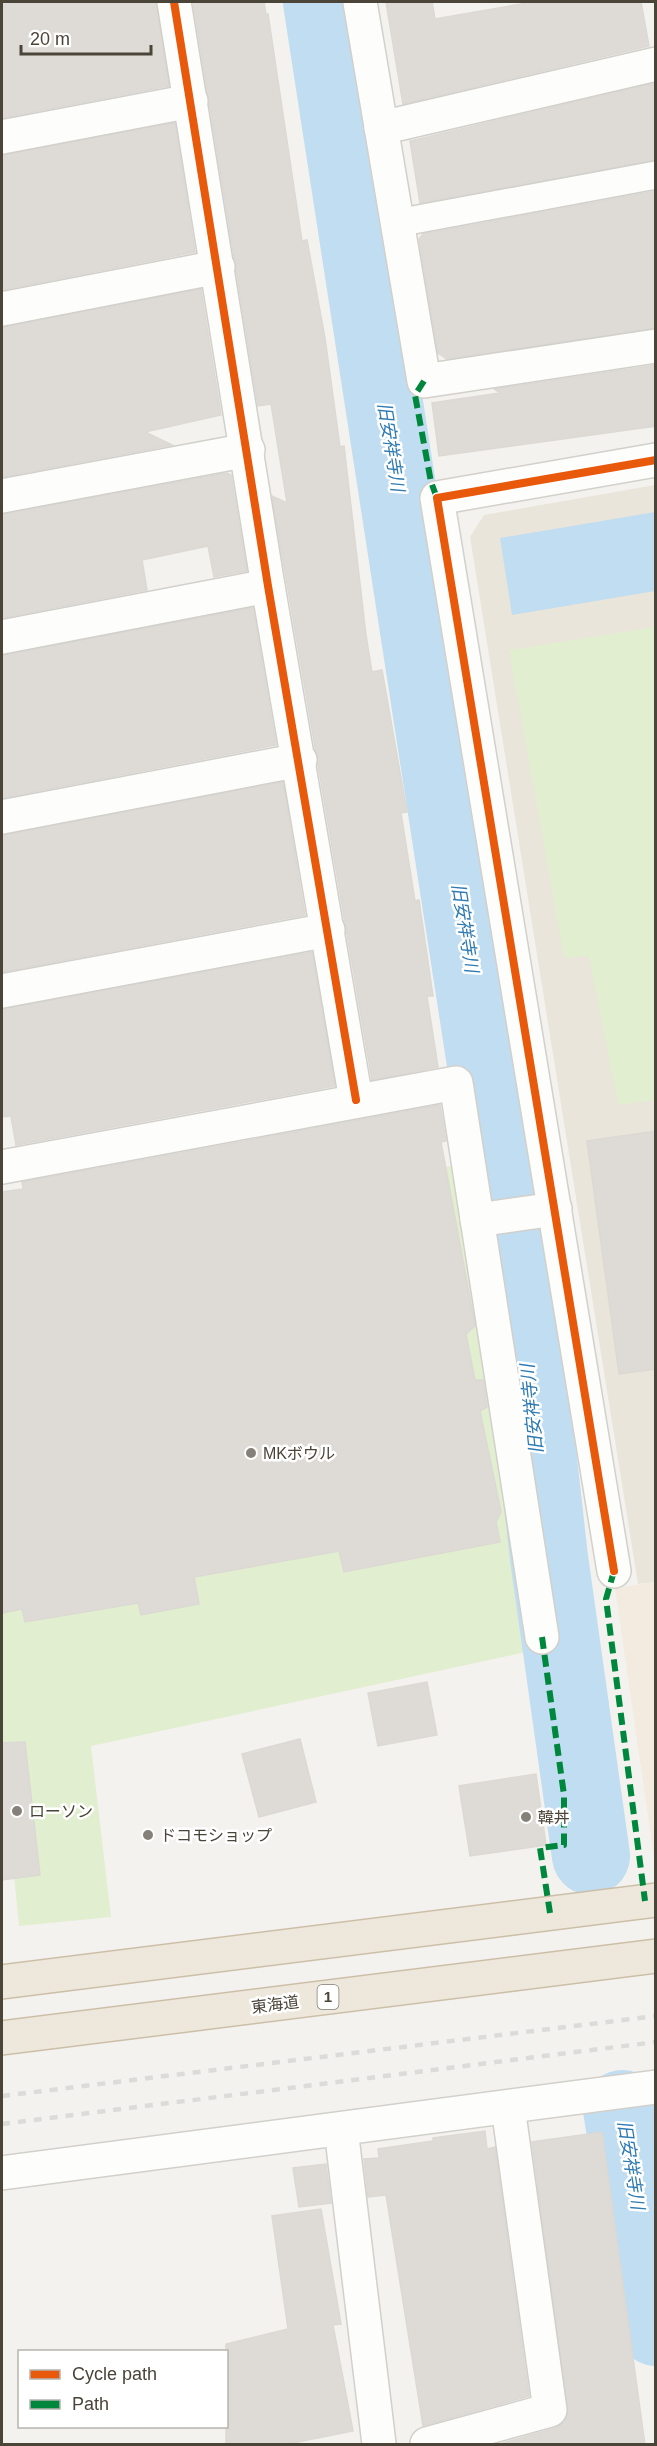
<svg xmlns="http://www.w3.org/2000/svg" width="657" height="2446" font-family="Arial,'Noto Sans JP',sans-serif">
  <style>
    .commercial { fill: #f3ebdf }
    .education { fill: #eae5da }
    .green { fill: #e1eecf }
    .water { fill: #c0ddf1 }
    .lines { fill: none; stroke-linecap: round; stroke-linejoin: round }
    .river { stroke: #c0ddf1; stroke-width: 78 }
    .building { fill: #dedbd6; stroke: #dcd9d4; stroke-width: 1.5 }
    .lane-casing { stroke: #d2d0cb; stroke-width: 30 }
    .street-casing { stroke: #d2d0cb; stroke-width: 36 }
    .highway-casing { stroke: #ccbfa9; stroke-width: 36 }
    .lane { stroke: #fdfdfc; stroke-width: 27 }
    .street { stroke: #fdfdfc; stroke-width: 33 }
    .highway { stroke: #ede8db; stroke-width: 33 }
    .rail { stroke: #dbdbda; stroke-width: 4.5; stroke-dasharray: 8 8; stroke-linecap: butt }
    .quiet { stroke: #00873e; stroke-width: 6; stroke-dasharray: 12 6; stroke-linecap: butt }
    .cycleway-casing { stroke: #fff; stroke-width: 11 }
    .cycleway { stroke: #e8590c; stroke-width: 8 }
    .poi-dot { fill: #868178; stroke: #fff; stroke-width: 2 }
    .labels { text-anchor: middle; stroke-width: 5; stroke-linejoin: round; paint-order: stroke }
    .shield { fill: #fff; stroke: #817c74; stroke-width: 1.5 }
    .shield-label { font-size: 15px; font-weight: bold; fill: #4b4439 }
    .poi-label { font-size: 16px; fill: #4b4439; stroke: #fff; text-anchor: start }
    .street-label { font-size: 16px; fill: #4b4439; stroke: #fff }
    .water-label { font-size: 18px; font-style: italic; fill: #2e7ab2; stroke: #fff }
  </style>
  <rect width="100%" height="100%" fill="#f4f2ee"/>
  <polygon class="commercial" points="655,1582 655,1858 654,1858 615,1588"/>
  <polygon class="education" points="655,485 655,1582 638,1584 470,537 484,515"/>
  <g class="green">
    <polygon points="655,627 655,1100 618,1105 589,956 564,958 509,650"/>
    <polygon points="457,1165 531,1651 91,1746 111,1917 19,1926 2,1753 2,1255"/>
  </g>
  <polygon class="water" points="655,512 655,591 512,615 500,538"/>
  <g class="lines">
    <g class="river">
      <polyline points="322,2 514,1245 549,1558 591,1856"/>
      <polyline points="622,2109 656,2327"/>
    </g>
  </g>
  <g class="building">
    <polygon points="2,2 156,2 169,86 2,118"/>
    <polygon points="193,2 264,2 266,15 268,14 302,241 307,240 325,338 340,447 344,446 366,635 372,672 382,670 407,812 401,813 415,901 419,900 433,996 427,996 438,1067 372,1080 272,496 287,503 271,404 258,406"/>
    <polygon points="386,2 432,2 435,19 533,2 641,2 649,46 403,104"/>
    <polygon points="655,83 656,160 420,203 410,141"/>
    <polygon points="175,123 195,252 2,290 2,155"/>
    <polygon points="656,191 656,328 447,359 438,353 419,239 423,234"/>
    <polygon points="201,289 221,415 145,432 172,445 2,477 2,327"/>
    <polygon points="656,365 656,426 439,456 432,403 500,393 494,389"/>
    <polygon points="227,473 231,475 247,571 214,577 208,546 142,560 147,590 2,618 2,514"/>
    <polygon points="253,608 276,745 2,798 2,655"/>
    <polygon points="283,782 305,915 2,972 2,835"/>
    <polygon points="312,952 335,1086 16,1145 11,1116 2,1117 2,1009"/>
    <polygon points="440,1105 446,1141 441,1142 475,1326 466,1334 475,1380 483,1380 487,1407 480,1411 501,1512 496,1522 500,1542 344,1572 339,1551 194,1577 199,1604 141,1615 138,1603 25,1622 22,1609 2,1613 2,1192 23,1189 22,1182"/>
    <polygon points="656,1131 656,1369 619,1374 587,1141"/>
    <polygon points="427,1682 437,1735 378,1746 368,1693"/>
    <polygon points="300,1739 316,1802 259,1817 242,1754"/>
    <polygon points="25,1742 40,1875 2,1880 2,1743"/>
    <polygon points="536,1774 546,1845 470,1856 459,1786"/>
    <polygon points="485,2131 487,2149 495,2147 529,2396 423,2426 386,2195 368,2197 364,2159 379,2158 378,2149 433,2141 433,2138"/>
    <polygon points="602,2132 645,2445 496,2445 555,2428 563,2423 568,2416 532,2142"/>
    <polygon points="326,2164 331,2203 299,2207 293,2168"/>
    <polygon points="321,2209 341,2324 333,2325 353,2431 283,2445 226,2445 226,2344 288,2329 272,2216"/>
  </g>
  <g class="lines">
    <defs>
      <polyline id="lane" points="397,223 656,175"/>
      <g id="street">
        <polyline points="174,2 268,586 356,1100"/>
        <polyline points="360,2 424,381 656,346"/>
        <polyline points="381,128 656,64"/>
        <polyline points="2,137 191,101"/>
        <polyline points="2,309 218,267"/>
        <polyline points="2,496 248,450"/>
        <polyline points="2,637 268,586"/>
        <polyline points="2,817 300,760"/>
        <polyline points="2,991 328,930"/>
        <polyline points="2,1167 456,1083 542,1637"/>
        <polyline points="477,1220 555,1209"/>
        <polyline points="614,1571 437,498 656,460"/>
        <polyline points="341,2129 379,2444"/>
        <polyline points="2,2173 656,2087"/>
        <polyline points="427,2444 550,2410 508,2107"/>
      </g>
      <g id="highway">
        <polyline points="2,1982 656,1900"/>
        <polyline points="2,2038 656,1956"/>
      </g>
    </defs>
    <use href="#lane" class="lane-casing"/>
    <use href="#street" class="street-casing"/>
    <use href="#highway" class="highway-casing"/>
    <use href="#lane" class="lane"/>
    <use href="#street" class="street"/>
    <use href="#highway" class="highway"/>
    <g class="rail">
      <polyline points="2,2096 656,2016"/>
      <polyline points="2,2124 656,2042"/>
    </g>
    <g class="quiet">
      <polyline points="424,381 415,395 431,482 437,498"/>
      <polyline points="614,1571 606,1599 645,1901"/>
      <polyline points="542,1637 564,1795 564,1845 540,1848 550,1913"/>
    </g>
    <defs>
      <g id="cycleway">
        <polyline points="174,2 268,586 356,1100"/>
        <polyline points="614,1571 437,498 656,460"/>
      </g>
    </defs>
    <use href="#cycleway" class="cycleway-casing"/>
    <use href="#cycleway" class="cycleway"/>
  </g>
  <g class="poi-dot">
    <circle cx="251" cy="1453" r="6"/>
    <circle cx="17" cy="1811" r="6"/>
    <circle cx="526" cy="1817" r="6"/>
    <circle cx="148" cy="1835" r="6"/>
  </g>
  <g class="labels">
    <rect class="shield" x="317.5" y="1985" width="21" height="24" rx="4.5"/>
    <g class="shield-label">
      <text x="328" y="2002">1</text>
    </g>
    <g class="poi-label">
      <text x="263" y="1459">MKボウル</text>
      <text x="29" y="1817">ローソン</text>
      <text x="538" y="1823">韓丼</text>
      <text x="160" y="1841">ドコモショップ</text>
    </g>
    <g class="street-label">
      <text transform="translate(275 2004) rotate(-7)" y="6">東海道</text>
    </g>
    <g class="water-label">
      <text transform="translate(391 447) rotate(81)" y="6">旧安祥寺川</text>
      <text transform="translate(465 928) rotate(81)" y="6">旧安祥寺川</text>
      <text transform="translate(532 1409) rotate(-96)" y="6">旧安祥寺川</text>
      <text transform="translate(631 2165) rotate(81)" y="6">旧安祥寺川</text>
    </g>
  </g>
  <rect width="657" height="2446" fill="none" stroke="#4b4439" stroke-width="6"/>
  <rect x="18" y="2350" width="210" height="78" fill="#ffffff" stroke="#b7b4b0" stroke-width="1.5"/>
  <rect x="30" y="2370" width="30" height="9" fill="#e8590c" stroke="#b7b4b0" stroke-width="1.5"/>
  <text x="72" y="2380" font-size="18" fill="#4b4439">Cycle path</text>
  <rect x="30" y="2400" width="30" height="9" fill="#00873e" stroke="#b7b4b0" stroke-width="1.5"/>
  <text x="72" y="2410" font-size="18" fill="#4b4439">Path</text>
  <path d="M21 45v9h130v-9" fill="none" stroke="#4b4439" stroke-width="3"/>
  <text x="30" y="45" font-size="18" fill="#4b4439" stroke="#ffffff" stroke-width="4.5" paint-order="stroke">20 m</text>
</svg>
